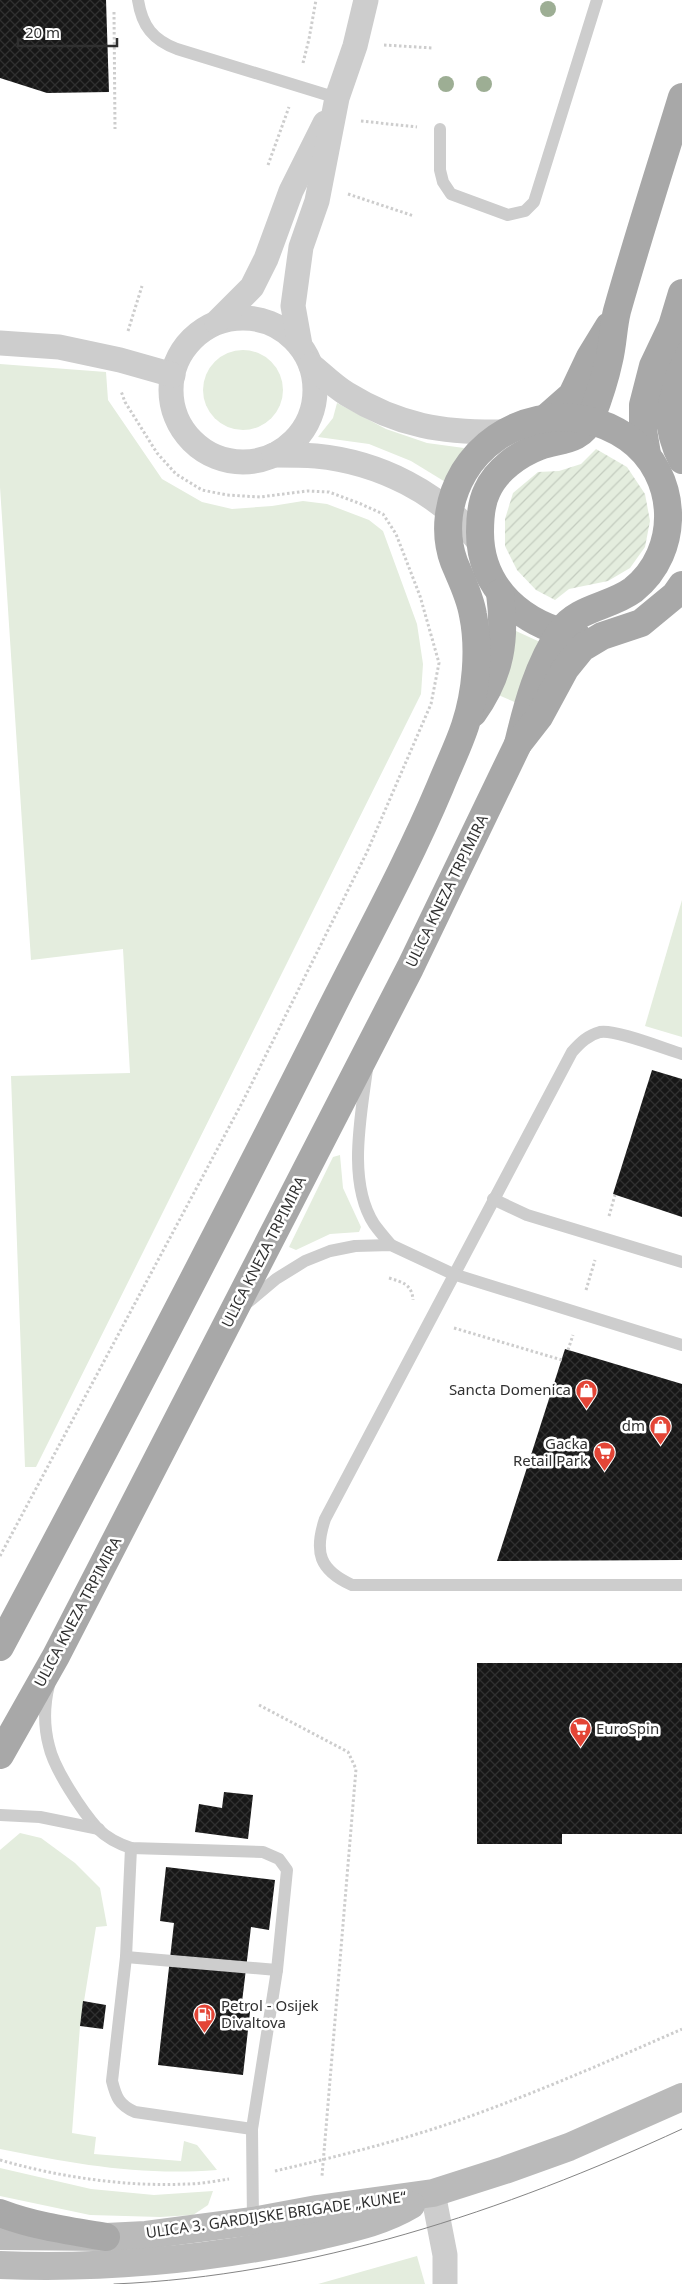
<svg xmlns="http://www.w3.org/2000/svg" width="682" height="2284" font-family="'Noto Sans',sans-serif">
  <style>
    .grass { fill: #e4edde }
    .garden { fill: url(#garden-furrows) }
    .building { fill: url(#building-cross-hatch) }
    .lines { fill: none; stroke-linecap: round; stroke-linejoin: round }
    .path { stroke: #cdcdcd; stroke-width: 3; stroke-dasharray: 2.5 2.5; stroke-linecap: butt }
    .lane { stroke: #cdcdcd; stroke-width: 12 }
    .street { stroke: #cdcdcd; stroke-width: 25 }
    .secondary { stroke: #bababa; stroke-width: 28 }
    .primary { stroke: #a8a8a8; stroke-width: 28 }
    .tram { stroke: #858585; stroke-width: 1 }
    .tree { fill: #9dae94 }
    .labels { text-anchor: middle; stroke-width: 5; stroke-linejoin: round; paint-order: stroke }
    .street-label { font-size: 15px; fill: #303030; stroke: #fff }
    .poi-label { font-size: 15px; fill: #303030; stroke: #fff; text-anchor: end }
  </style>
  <defs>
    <pattern id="garden-furrows" width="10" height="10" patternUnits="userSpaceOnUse" patternTransform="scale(1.25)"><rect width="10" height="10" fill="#e4edde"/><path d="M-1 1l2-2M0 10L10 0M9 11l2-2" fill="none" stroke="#c4ccbf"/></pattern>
    <pattern id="building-cross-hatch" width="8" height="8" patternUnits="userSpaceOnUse" patternTransform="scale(1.25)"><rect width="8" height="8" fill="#171717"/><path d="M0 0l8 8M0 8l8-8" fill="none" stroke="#303030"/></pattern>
  </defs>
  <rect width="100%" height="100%" fill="#fff"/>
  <g class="grass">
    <circle cx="243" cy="390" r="40"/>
    <polygon points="0,364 106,372 108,400 162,479 202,502 232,509 272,506 303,501 327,504 369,520 383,531 417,624 423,664 421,694 36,1467 25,1467 11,1076 130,1073 123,949 31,960 0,487"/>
    <polygon points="337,403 386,429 427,443 464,448 447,483 411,461 369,444 318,437 333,418"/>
    <polygon points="516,631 540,642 517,703 496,694 512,651"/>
    <polygon points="682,900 682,1037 645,1026"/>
    <polygon points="340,1155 343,1188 361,1227 359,1232 330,1234 296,1250 289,1247 333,1157"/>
    <path d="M 20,1833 L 41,1838 L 75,1863 L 100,1888 L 107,1926 L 96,1927 L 80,2026 L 72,2133 L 96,2137 L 94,2154 L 181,2161 L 184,2141 L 197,2145 L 217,2170 C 139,2176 76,2164 0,2149 L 0,1850 Z"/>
    <polygon points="0,2168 91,2189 154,2195 213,2191 208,2205 193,2215 160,2217 90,2215 0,2196"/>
    <polygon points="417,2256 425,2284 318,2284"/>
  </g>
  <polygon class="garden" points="596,449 627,467 645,494 650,521 645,547 630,568 608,581 569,589 555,600 536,590 517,570 505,546 505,519 513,493 538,472 559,471 581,464"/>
  <g class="building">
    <polygon points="0,0 106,0 109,92 47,93 0,78"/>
    <polygon points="652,1070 682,1079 682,1217 613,1194"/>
    <polygon points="565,1349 682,1384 682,1560 497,1561"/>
    <polygon points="477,1663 682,1663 682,1834 562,1834 562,1844 477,1844"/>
    <polygon points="224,1792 253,1795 248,1839 195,1832 199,1804 222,1808"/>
    <polygon points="166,1867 275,1880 269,1930 251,1927 242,2002 251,2003 243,2075 158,2065 174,1923 160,1921"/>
    <polygon points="83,2001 106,2005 103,2029 80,2026"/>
  </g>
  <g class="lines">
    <g class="path">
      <polyline points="114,12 115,129"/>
      <polyline points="384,45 433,48"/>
      <polyline points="303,63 309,39 316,0"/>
      <polyline points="361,121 417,127"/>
      <polyline points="268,165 289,107"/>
      <polyline points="348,194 414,216"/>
      <polyline points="128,331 142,286"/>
      <polyline points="609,1216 615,1195"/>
      <path d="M 389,1278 C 402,1282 412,1284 413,1300"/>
      <polyline points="586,1290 595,1260"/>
      <polyline points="454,1328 562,1360"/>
      <polyline points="568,1350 573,1335"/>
      <polyline points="0,1556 243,1101 367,852 431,704 439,663 420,596 396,534 383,514 361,504 329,492 307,491 260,497 227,495 202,490 176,474 157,453 125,402 121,391"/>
      <polyline points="259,1705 348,1752 356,1769 322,2176"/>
      <path d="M 0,2160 C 59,2177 126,2187 187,2184 C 201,2184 216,2181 229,2179"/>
      <path d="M 275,2171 C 335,2157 396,2142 454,2122 C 531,2095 607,2062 682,2029"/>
    </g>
    <g class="lane">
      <path d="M 138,0 C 142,26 153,40 177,49 L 337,98"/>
      <polyline points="440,129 440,170 443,182 451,194 508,215 525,211 534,202 597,0"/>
      <path d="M 682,1054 C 665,1049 615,1029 600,1032 C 588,1035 580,1043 572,1052 L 325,1519 C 314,1552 319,1570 352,1585 L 682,1585"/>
      <path d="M 367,1069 C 361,1116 347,1182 374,1224 C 379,1231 385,1238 391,1245"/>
      <polyline points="493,1199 527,1215 682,1262"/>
      <polyline points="246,1304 276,1279 305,1261 330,1251 355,1246 391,1245 453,1274 682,1345"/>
      <path d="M 49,1685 C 44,1705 44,1727 49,1746 C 54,1769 82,1811 98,1829 C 107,1838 119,1844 131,1848 L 263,1852 L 279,1859 L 287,1870 L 277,1970 L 252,2129 L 253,2221"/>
      <polyline points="0,1815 40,1817 99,1829"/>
      <path d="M 131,1848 L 126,1957 L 112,2081 C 116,2097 119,2105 135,2112 L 252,2129"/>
      <polyline points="126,1957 277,1970"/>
    </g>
    <g class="street">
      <circle cx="243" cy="390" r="72"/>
      <polyline points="217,322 252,287 266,259 291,191 325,123"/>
      <polyline points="0,343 59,347 120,360 173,375"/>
      <polyline points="300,345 293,306 301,247 317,201 337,98 355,46 366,0"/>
      <path d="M 311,365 C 323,375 334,386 347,394 C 399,426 443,433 504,432"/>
      <path d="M 274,455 C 288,455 302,455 316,456 C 379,462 441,493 480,543"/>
      <polyline points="433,2193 445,2255 445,2284"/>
    </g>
    <g class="secondary">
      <polyline points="0,2236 106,2237 146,2235 253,2221 317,2209 433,2193 505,2170 569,2147 682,2097"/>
      <path d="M 0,2265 C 105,2269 212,2259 314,2237 C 347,2229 381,2223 411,2205"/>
    </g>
    <g class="primary">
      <path d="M 671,345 C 668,384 663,424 682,460"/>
      <polyline points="547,417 572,395 590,357 609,326"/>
      <polyline points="647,454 643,430 643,405 653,366 672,326 682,293"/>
      <path d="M 577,636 C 524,625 480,590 480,532 C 480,519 481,503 487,491 C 496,470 519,454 540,446 C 560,439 581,442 591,418 C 598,400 605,379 609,360 C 613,344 613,327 617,311 C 637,240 660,169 682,97"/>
      <path d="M 473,713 C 501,674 506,639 500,593"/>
      <path d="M 0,1647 C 109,1443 216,1238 320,1031 C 360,950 405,870 440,787 C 448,767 458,747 465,726 C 476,693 480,649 473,615 C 470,596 461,579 454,562 C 443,532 448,499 464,472 C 498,416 574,400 628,438 C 679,474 682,551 633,590 C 610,607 578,607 561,631 C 538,664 527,706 518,744"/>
      <polyline points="0,1755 56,1656 410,968 518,744 539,717 565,669 582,648 602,636 641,623 675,595 682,585"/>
      <path d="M 0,2213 C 34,2226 70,2231 106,2237"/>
    </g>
    <path class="tram" d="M 114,2284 C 310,2276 505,2211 682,2129"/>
  </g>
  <g class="tree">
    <circle cx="548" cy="9" r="8"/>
    <circle cx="446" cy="84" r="8"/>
    <circle cx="484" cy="84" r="8"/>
  </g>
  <defs>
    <symbol id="shop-pin" viewBox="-11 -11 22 30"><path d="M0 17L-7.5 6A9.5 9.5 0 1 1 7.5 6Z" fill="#e34536" stroke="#fff"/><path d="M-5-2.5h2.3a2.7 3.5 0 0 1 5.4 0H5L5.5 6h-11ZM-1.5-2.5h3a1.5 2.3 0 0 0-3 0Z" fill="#fff"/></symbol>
    <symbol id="supermarket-pin" viewBox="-11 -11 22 30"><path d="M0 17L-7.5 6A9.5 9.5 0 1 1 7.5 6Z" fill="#e34536" stroke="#fff"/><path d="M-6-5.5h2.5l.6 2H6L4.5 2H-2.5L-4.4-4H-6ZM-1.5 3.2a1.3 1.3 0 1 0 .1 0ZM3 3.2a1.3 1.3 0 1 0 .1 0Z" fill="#fff"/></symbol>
    <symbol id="fuel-pin" viewBox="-11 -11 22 30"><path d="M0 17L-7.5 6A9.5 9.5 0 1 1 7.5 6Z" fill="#e34536" stroke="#fff"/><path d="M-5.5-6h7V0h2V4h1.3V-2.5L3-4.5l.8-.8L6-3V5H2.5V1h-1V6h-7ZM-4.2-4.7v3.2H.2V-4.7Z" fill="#fff"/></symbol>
  </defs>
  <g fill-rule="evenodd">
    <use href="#shop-pin" x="574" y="1378" width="25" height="34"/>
    <use href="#shop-pin" x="648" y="1414" width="25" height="34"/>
    <use href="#supermarket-pin" x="592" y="1440" width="25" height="34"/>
    <use href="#supermarket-pin" x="568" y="1716" width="25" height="34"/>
    <use href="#fuel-pin" x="192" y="2002" width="25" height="34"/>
  </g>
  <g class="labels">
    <g class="street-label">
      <text transform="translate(447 891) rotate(-64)" y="5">ULICA KNEZA TRPIMIRA</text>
      <text transform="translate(264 1252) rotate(-63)" y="5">ULICA KNEZA TRPIMIRA</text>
      <text transform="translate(78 1612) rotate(-62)" y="5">ULICA KNEZA TRPIMIRA</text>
      <text transform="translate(276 2215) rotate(-8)" y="5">ULICA 3. GARDIJSKE BRIGADE „KUNE“</text>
    </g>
    <g class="poi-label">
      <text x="571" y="1395">Sancta Domenica</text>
      <text x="645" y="1431">dm</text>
      <text x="588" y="1449">Gacka<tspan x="588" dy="17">Retail Park</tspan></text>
      <text x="596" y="1734" text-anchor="start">EuroSpin</text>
      <text x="221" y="2011" text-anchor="start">Petrol - Osijek<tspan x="221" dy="17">Divaltova</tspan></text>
    </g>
  </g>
  <path d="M18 38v8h99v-8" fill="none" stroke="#303030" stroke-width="2.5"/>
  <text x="25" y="38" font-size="15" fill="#303030" stroke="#ffffff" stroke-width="4" paint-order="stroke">20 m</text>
</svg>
